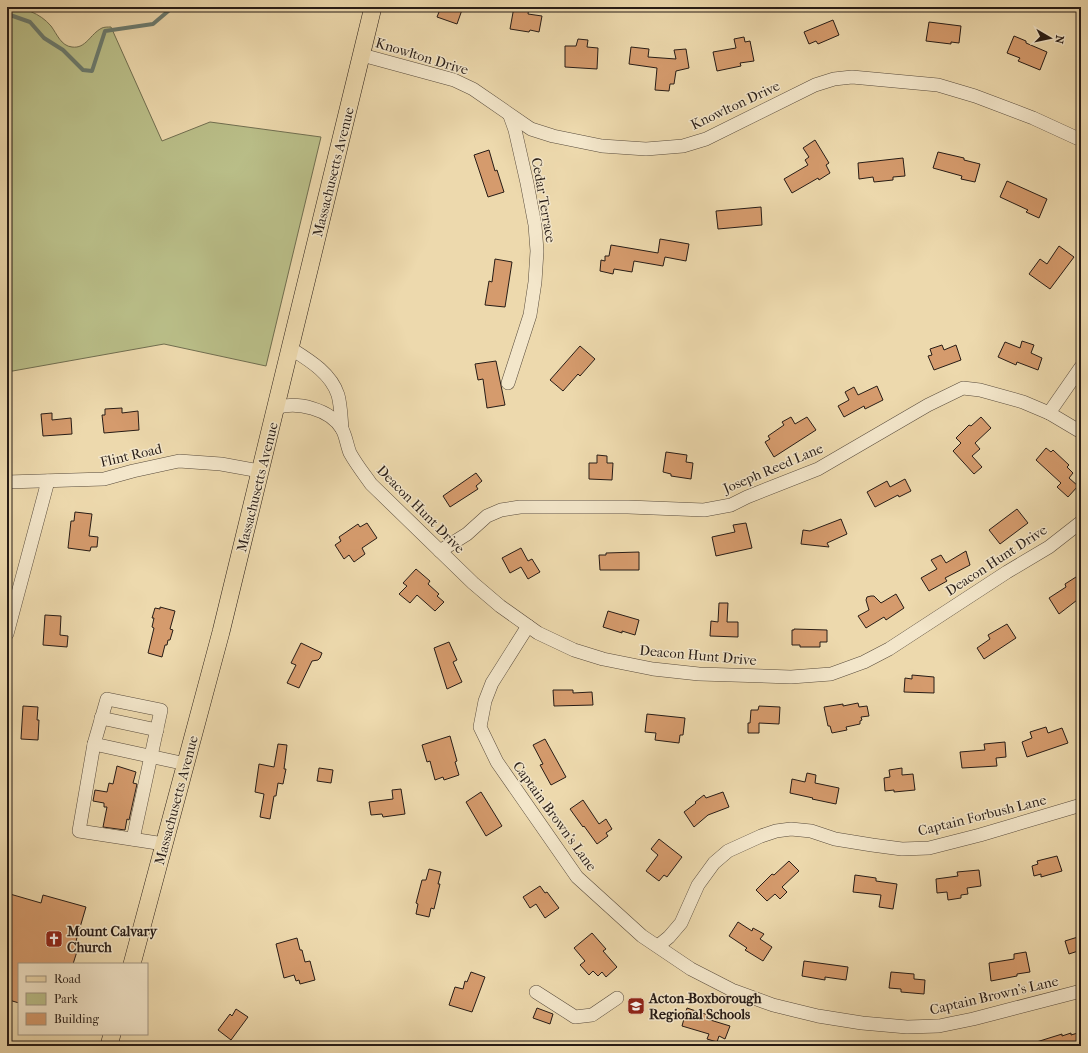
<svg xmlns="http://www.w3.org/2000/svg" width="1088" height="1053" font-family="'IM FELL French Canon',serif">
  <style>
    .green { fill: #babf89; stroke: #706e50 }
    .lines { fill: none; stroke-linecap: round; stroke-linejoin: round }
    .stream { stroke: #6b7b6f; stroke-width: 4 }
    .building { fill: #d59b6d; stroke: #271c16 }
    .minor-casing { stroke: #584b3c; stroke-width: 14 }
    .major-casing { stroke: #271c16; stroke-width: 18 }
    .minor { stroke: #f3e6ca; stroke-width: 13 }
    .major { stroke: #edd9ad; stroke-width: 17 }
    .labels { text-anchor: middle; stroke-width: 3; stroke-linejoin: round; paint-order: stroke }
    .street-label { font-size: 14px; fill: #271c16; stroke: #f3e6ca }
    .poi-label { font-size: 14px; font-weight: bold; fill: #271c16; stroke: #f3e6ca; text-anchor: start }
  </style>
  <rect width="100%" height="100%" fill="#edd9ad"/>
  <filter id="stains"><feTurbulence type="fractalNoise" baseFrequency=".005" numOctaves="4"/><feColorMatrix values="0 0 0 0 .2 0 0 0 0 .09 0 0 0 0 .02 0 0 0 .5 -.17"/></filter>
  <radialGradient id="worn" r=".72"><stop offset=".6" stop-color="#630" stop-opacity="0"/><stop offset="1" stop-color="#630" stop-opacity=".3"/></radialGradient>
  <path class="green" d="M 7,7 C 23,7 40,13 51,26 C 57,34 61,46 72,47 C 86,49 90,34 102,28 C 104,27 108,27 111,27 L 162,141 L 210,122 L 321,137 L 266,366 L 164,344 L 7,372 Z"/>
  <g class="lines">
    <polyline class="stream" points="7,15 10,15 30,22 44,38 63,50 83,70 92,71 105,31 153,24 173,7"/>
  </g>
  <g class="building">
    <polygon points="441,7 463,7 457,24 437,17"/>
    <polygon points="514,7 529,7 528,14 542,16 539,32 530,30 529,32 510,29"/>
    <polygon points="833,20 839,35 818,44 816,41 809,44 804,32"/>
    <polygon points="929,22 961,26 959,43 951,42 951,44 926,41"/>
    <polygon points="1014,36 1026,41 1026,43 1047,52 1040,70 1018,61 1020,58 1007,53"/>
    <polygon points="744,37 745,42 750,41 754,61 740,63 741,66 717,71 713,52 736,48 734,39"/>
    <polygon points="578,39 588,40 587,47 598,48 597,69 565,67 565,46 576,46"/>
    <polygon points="631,47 649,49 648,57 676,59 674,50 686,49 689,68 676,71 674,84 670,84 669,91 655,90 657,68 629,64"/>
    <polygon points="815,140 829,163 826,165 830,173 819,180 818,178 792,193 784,179 808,165 805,160 809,157 803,148"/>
    <polygon points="489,150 495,171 497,170 504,192 488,197 474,155"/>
    <polygon points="938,152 964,158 964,160 980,164 975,182 961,179 962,176 933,168"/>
    <polygon points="903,158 905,176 893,177 893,180 874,182 873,177 859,179 858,163"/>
    <polygon points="1007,181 1047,199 1039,218 1026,212 1028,210 1000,197"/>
    <polygon points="761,207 762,225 718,229 716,211"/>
    <polygon points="660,239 689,244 686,261 665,257 663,266 634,261 632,272 614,269 613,274 600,271 601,260 605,261 605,256 609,256 611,245 658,253"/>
    <polygon points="1059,246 1074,257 1050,289 1029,274 1040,259 1047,264"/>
    <polygon points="495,259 512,262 505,307 485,305 489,281 492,282"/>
    <polygon points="1022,341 1034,345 1031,353 1042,358 1038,370 1017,362 1016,365 998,357 1005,342 1020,348"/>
    <polygon points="942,345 944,350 956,345 961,360 934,370 928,356 932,355 930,349"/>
    <polygon points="580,346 595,359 580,376 578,374 563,391 550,380"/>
    <polygon points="496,361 505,405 487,408 483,379 478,380 475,364"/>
    <polygon points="877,386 883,400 865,409 864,406 844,417 838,406 849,400 845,392 854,387 858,395"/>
    <polygon points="122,408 122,413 138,411 139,430 104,433 102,415 105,415 105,409"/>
    <polygon points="52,413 52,420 71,418 72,434 43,436 41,414"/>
    <polygon points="791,417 795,424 807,417 816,430 774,457 765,442 770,439 768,436 784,425 782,422"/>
    <polygon points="981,417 991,428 975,443 980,449 972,456 982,467 974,474 953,451 961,443 956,438 969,425 971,426"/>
    <polygon points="1046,448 1051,452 1053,450 1069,465 1067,467 1073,473 1069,478 1078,486 1068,497 1057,487 1061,483 1036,460"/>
    <polygon points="666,452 687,455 686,462 693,463 691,479 671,476 671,474 663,472"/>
    <polygon points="597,455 607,456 607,463 613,463 612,480 589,479 589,463 597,463"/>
    <polygon points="476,473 482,481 476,486 478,489 450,507 443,496"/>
    <polygon points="905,479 911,491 899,497 898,495 875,507 867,492 887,481 890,487"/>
    <polygon points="1017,509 1028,523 1000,544 989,530"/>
    <polygon points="75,512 92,514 89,536 98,537 97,547 91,547 90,551 68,548 71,521 74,521"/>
    <polygon points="841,519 847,534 827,543 829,547 801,544 803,530 810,531"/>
    <polygon points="367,523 377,538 362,548 365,554 354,562 349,555 344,559 335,545 341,541 339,537 358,524 360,527"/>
    <polygon points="746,523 752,548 716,556 712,537 735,532 733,525"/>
    <polygon points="521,548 528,561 532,559 540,572 528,579 521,567 510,573 502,558"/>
    <polygon points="966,551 970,565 945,578 947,581 929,591 921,578 937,569 931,560 941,555 946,563"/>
    <polygon points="639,552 639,570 600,570 599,555 606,555 606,553"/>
    <polygon points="416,569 430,581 428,584 439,594 437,596 444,602 435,611 417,595 410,603 399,594 407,586 403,583"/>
    <polygon points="1076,577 1081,584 1081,597 1059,614 1049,598 1066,587 1065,584"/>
    <polygon points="896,594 904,608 886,620 884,617 866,628 858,616 869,610 866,600 867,597 871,596 874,596 881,603"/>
    <polygon points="719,603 728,603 727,622 738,622 738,637 710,636 711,621 718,622"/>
    <polygon points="160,607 175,611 170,629 173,630 170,640 168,640 167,645 165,645 162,657 148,653 154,628 152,627 154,618 152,618 155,608 160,609"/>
    <polygon points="608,611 639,620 635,635 622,631 622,633 603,627"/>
    <polygon points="45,615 61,616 60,635 68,636 67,647 43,645"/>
    <polygon points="1007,624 1016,638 984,659 977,648 990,639 988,635"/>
    <polygon points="794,629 827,630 827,642 820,642 820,647 800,647 800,645 792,645 792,630 794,630"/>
    <polygon points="449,642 457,660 453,662 462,682 447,689 434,648"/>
    <polygon points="301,643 322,653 320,658 318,660 312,661 299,688 287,683 296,665 291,663"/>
    <polygon points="912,675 934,677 934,693 904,692 905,678 912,679"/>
    <polygon points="553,690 573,690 573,693 592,692 593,705 554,706"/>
    <polygon points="858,703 859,707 867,706 869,716 861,717 862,720 860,721 860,724 846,727 847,730 832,733 830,726 828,726 824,707 843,704 843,706"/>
    <polygon points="23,706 38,707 37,720 39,720 38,740 21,739"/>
    <polygon points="759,706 780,707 779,724 759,723 759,733 748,733 748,723 750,723 751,710 758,710"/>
    <polygon points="647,714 685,718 683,735 680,735 679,743 655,740 656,733 645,732"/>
    <polygon points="1046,727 1048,733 1062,728 1068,743 1027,757 1022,742 1032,738 1030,732"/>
    <polygon points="450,736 457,761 455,762 459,775 444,780 443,777 435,780 430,761 427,762 422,745"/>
    <polygon points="545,739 566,777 551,785 540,765 543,764 533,745"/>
    <polygon points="1005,742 1006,757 996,758 997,766 962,768 960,752 985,750 984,744"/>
    <polygon points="278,744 287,745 284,769 286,769 283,784 278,783 276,796 274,796 270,819 260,817 264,794 255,792 259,764 274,767"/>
    <polygon points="117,766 136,772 133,783 137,784 129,820 127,819 125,830 103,827 107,807 104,807 104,803 93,801 95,790 107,792 109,783 113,784"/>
    <polygon points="319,768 333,770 331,783 317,781"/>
    <polygon points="902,768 902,775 913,774 915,790 894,792 894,790 885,791 884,778 890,777 889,770"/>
    <polygon points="807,773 816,775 815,783 839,788 836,804 812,799 813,798 790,793 792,779 805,782"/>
    <polygon points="401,789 405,814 383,817 382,814 371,815 369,802 393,799 392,790"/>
    <polygon points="481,792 502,826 486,836 466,802"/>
    <polygon points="723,792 729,807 708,815 694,827 684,812 696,803 695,802 704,795 706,798"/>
    <polygon points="583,800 599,824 606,819 612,829 606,833 608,836 597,844 584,826 583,827 570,809"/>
    <polygon points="659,839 682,857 667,877 664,875 659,881 646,871 658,855 651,849"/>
    <polygon points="1057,856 1062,871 1041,877 1041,874 1034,876 1032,866 1038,864 1037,861"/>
    <polygon points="789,861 799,871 782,887 787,892 780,899 775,894 767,901 756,890 772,874 774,875"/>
    <polygon points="429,869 441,872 438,884 440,884 434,909 431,908 429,917 416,914 418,904 416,903 422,880 426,880"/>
    <polygon points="979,870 981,886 967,888 968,894 961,895 961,898 948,900 947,892 937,893 936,879 958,876 957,872"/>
    <polygon points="855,875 876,878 876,881 897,884 893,909 879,907 881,895 853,892"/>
    <polygon points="540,886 545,893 547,892 559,908 545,918 536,904 530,908 523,897"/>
    <polygon points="10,894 41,903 43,895 86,907 76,941 80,942 73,964 19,964 19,1003 9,1000 7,995 7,907"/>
    <polygon points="738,922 752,931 753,928 764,934 760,939 772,947 763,961 745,950 747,948 729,936"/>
    <polygon points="592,933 606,949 603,951 617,967 606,977 602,972 598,976 593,971 589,975 580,965 585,961 574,948"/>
    <polygon points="1081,936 1081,950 1069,954 1065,941"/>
    <polygon points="297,938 300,950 302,950 305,962 310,961 315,980 300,984 299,980 296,981 294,975 284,978 276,944"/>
    <polygon points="1026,952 1030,972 1017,974 1017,976 991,981 989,963 1014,959 1014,954"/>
    <polygon points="804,961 848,967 846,980 825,977 825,980 802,976"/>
    <polygon points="471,972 485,977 472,1012 449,1005 455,987 463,989 465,981 467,982"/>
    <polygon points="891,972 914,974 914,979 925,980 924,994 901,992 901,989 889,988"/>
    <polygon points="537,1008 553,1014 550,1024 533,1018"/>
    <polygon points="687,1008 708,1015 707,1019 730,1026 725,1039 719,1036 717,1042 707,1039 709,1034 682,1026"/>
    <polygon points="236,1009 248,1017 231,1040 218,1030 230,1014 232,1016"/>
    <polygon points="1081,1032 1081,1046 1030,1046 1030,1044 1062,1034 1062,1036 1071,1033 1071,1035"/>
  </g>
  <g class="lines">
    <defs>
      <g id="minor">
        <polyline points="362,55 454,80 473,89 531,129 553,136 602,146 646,149 683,146 706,139 815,85 834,79 852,77 938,85 975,96 1033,118 1081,140"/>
        <path d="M 290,348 C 309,360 331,373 338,395 C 341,406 341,418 342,429"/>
        <polyline points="508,383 530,315 535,282 537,251 535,225 527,183 515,130 510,116"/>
        <path d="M 276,408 C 297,401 330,409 342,429 C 346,436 347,446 350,453 C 356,464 364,474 371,484 L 473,583 L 500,606 L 538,633 L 574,650 L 603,659 L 653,669 L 699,674 L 791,677 L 831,674 L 864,662 L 889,649 L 1007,572 L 1049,547 L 1081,522"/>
        <polyline points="1049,413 1081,367"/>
        <polyline points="7,482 104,479 133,471 179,461 221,464 260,471"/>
        <polyline points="440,551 467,534 487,516 501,510 520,507 628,507 704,510 731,505 747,497 818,469 928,405 963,388 980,390 1023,402 1049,413 1081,432"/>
        <polyline points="528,626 492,683 485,701 480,727 497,762 577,877 642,936 691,969 732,990 773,1005 818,1016 862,1023 907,1027 939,1026 973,1019 1081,991"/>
        <polyline points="7,634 48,481"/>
        <polyline points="101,718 157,730"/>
        <polyline points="94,744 107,699 161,710 133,839"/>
        <polyline points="164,844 79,831 94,744 186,764"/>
        <polyline points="658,946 669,937 681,923 698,885 714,863 728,851 761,836 776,831 791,829 811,831 835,839 872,845 902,849 929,848 980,835 1081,805"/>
        <polyline points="536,992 575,1017 592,1015 617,998"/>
      </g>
      <g id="major">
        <polyline points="132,964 221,632 373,7"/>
        <polyline points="109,1046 112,1034"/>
      </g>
    </defs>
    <use href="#minor" class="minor-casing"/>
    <use href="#major" class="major-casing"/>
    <use href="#minor" class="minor"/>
    <use href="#major" class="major"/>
  </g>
  <defs>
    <symbol id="church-square" viewBox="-11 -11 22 22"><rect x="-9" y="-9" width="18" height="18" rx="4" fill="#8f2418" stroke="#f3e6ca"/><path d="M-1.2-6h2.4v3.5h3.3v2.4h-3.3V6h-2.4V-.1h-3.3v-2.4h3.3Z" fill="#fff"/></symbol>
    <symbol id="school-square" viewBox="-11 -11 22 22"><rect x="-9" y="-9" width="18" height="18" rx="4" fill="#8f2418" stroke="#f3e6ca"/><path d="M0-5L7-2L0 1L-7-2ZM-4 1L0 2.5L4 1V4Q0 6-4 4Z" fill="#fff"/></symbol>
  </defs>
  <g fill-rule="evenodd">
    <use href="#church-square" x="44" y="929" width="20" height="20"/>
    <use href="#school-square" x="626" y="996" width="20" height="20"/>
  </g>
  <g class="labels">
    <g class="street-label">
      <text transform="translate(422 56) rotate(17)" y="5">Knowlton Drive</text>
      <text transform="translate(735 105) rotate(-25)" y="5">Knowlton Drive</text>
      <text transform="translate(333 172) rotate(-76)" y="5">Massachusetts Avenue</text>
      <text transform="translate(544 200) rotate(80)" y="5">Cedar Terrace</text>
      <text transform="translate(131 455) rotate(-13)" y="5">Flint Road</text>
      <text transform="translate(773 468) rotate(-23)" y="5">Joseph Reed Lane</text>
      <text transform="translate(257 487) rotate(-76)" y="5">Massachusetts Avenue</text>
      <text transform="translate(421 509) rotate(45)" y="5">Deacon Hunt Drive</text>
      <text transform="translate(996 560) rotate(-33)" y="5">Deacon Hunt Drive</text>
      <text transform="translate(698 655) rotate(5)" y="5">Deacon Hunt Drive</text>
      <text transform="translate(176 800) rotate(-75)" y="5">Massachusetts Avenue</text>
      <text transform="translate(982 815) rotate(-14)" y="5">Captain Forbush Lane</text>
      <text transform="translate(555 816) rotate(54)" y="5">Captain Brown's Lane</text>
      <text transform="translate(994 995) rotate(-13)" y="5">Captain Brown's Lane</text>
    </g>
    <g class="poi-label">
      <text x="67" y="936">Mount Calvary<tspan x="67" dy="16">Church</tspan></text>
      <text x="649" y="1003">Acton-Boxborough<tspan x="649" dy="16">Regional Schools</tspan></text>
    </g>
  </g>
  <rect width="1088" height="1053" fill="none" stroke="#edd9ad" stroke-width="24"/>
  <rect x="8" y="8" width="1072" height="1037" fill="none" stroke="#271c16" stroke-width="2"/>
  <rect x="12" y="12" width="1064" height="1029" fill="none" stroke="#271c16"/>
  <rect x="18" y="963" width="130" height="72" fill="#f3e6ca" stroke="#a19582"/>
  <rect x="26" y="976" width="20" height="6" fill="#edd9ad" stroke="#a19582"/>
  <text x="54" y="983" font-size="12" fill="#271c16">Road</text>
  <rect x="26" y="993" width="20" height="12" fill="#babf89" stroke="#a19582"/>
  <text x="54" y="1003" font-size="12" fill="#271c16">Park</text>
  <rect x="26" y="1013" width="20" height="12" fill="#d59b6d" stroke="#a19582"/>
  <text x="54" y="1023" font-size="12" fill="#271c16">Building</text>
  <g transform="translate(1050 38) rotate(99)" stroke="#f3e6ca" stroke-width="3" paint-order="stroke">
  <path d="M0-3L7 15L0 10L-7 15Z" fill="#271c16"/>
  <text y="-6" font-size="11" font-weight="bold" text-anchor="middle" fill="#271c16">N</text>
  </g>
  <rect width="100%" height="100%" filter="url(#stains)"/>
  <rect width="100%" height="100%" fill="url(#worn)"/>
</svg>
